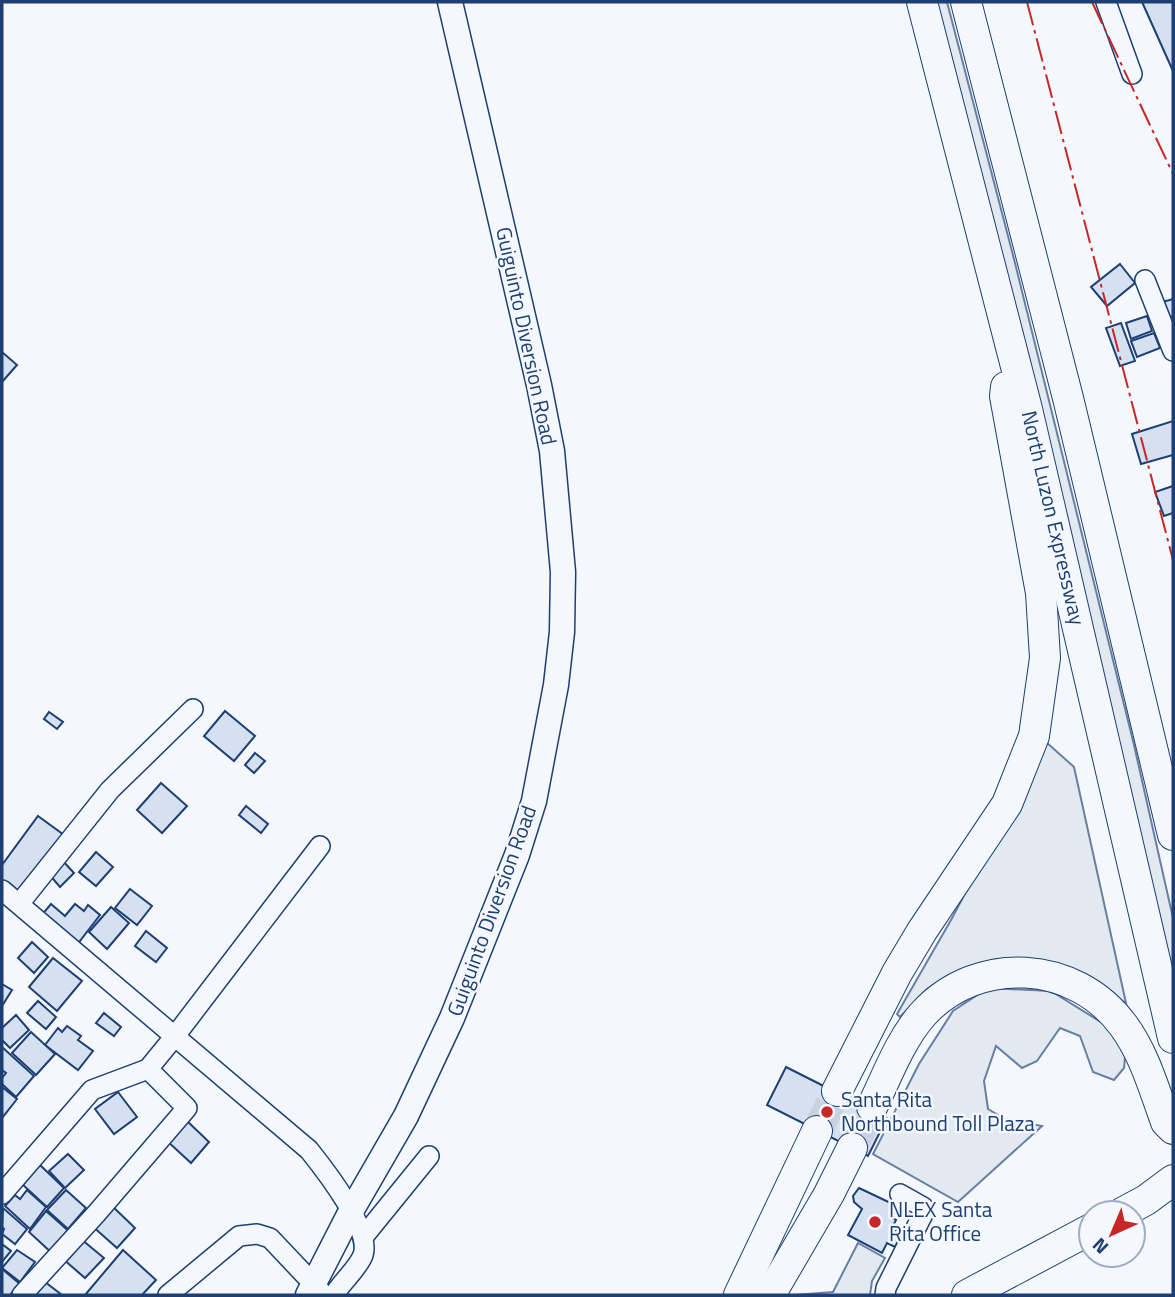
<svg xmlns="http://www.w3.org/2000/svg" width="1175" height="1297" font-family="'Titillium Web',sans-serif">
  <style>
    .green { fill: #e3e9f0; stroke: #687fa3; stroke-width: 2 }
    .building { fill: #d5e0f0; stroke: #1d3f73; stroke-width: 2 }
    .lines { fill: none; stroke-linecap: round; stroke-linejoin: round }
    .highway-tunnel { stroke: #c9d2e0; stroke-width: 30; stroke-dasharray: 30 15; stroke-linecap: butt }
    .minor-casing { stroke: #1d3f73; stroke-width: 22 }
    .major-casing { stroke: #1d3f73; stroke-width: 27 }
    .highway-casing { stroke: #1d3f73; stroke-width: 32 }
    .minor { stroke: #f4f7fb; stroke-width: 19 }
    .major { stroke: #f4f7fb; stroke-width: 24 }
    .highway { stroke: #f4f7fb; stroke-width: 30 }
    .power { stroke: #c62828; stroke-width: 2; stroke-dasharray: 24 5 3.5 5; stroke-linecap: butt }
    .poi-dot { fill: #c62828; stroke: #f4f7fb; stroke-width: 2.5 }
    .labels { text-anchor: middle; stroke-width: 5; stroke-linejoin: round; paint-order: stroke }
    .street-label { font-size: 21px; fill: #1d3f73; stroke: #f4f7fb }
    .poi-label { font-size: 21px; fill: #1d3f73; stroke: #f4f7fb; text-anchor: start }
  </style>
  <rect width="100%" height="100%" fill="#f4f7fb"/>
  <g class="green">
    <polygon points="926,2 947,2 1014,259 1134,745 1173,918 1173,999"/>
    <polygon points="1046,742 1074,767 1126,1003 1102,989 1030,960 996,959 949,975 927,989 900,1017 897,1014 951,920"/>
    <polygon points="988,988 1051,991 1104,1024 1126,1048 1124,1068 1114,1080 1093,1072 1080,1036 1060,1028 1037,1061 1022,1068 996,1046 984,1081 988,1109 1005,1119 1042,1126 958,1202 873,1154 919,1064 953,1011"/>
    <polygon points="858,1243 885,1258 872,1281 870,1295 794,1295 833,1292"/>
  </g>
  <g class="building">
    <polygon points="1142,2 1173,2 1173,71"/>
    <polygon points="1120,264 1135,283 1107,306 1091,287"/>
    <polygon points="1173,299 1173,316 1164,319 1159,303"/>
    <polygon points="1147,316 1152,331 1131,339 1126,323"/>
    <polygon points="1121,323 1135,361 1120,366 1106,328"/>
    <polygon points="1154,333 1160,348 1137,357 1131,341"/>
    <polygon points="2,352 17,365 2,382"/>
    <polygon points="1173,421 1173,455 1141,464 1132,434"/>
    <polygon points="1173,486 1173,513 1164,516 1155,492"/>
    <polygon points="225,711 255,736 234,761 204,736"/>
    <polygon points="49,712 63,722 57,729 44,719"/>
    <polygon points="255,753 265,761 254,773 245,765"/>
    <polygon points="161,783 187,806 162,833 137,810"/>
    <polygon points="246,806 268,824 261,833 239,815"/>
    <polygon points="38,816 64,835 19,895 2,883 2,865"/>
    <polygon points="96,852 113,867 96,886 79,872"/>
    <polygon points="62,860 74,873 60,887 48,873"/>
    <polygon points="130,889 152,906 137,925 115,908"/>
    <polygon points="51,904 65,916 75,904 84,911 88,905 100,915 76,946 40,917"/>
    <polygon points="111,907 129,923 107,949 89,932"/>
    <polygon points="146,931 167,948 156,962 135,946"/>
    <polygon points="32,942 48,957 34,973 18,958"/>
    <polygon points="53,958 82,981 57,1011 29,987"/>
    <polygon points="2,984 12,990 2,1006"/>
    <polygon points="38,1001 56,1017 46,1029 27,1013"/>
    <polygon points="104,1013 121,1027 114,1036 96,1023"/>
    <polygon points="16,1015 29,1030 10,1048 2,1040 2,1028"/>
    <polygon points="67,1026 81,1036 78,1040 93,1051 78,1070 45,1045 58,1028 62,1032"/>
    <polygon points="31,1032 55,1054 36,1075 12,1053"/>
    <polygon points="2,1047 34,1076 16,1097 2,1084 2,1078 6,1073 2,1070"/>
    <polygon points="786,1067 887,1118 868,1156 767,1105"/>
    <polygon points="2,1087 17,1099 2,1118"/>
    <polygon points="118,1092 137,1117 114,1134 95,1109"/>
    <polygon points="185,1119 209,1142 191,1163 166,1140"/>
    <polygon points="68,1154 84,1170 65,1188 49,1171"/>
    <polygon points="39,1164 64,1188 47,1207 23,1185"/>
    <polygon points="859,1188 897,1206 891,1217 896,1220 894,1224 898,1227 895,1232 901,1236 895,1247 887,1243 882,1253 848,1235 862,1209 854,1202 853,1196"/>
    <polygon points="27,1190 46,1207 30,1229 5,1206 15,1195 20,1199"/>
    <polygon points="66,1190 86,1208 68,1229 47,1210"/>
    <polygon points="109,1203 135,1228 117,1248 91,1225"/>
    <polygon points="3,1208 27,1229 15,1244 2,1234 4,1229 2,1227"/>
    <polygon points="46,1211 72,1234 54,1255 29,1232"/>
    <polygon points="81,1239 104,1258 85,1278 63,1259"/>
    <polygon points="2,1244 11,1251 2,1262"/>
    <polygon points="17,1250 35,1262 20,1282 2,1268"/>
    <polygon points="123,1250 156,1280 142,1295 85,1295"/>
    <polygon points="2,1269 20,1284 10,1295 2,1295"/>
    <polygon points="45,1282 62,1295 33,1295"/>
  </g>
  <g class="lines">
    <g class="highway-tunnel">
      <polyline points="817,1131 837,1091"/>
      <polyline points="852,1148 872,1107"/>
    </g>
    <defs>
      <g id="minor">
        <polyline points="1106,2 1132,74"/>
        <polyline points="1145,280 1173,351"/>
        <path d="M 2,890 L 309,1150 C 325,1170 372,1230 363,1255 C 359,1267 341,1283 334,1295"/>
        <polyline points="19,904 110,790 193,709"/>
        <polyline points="2,1194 92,1090 148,1069 175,1036 320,846"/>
        <polyline points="364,1236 429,1156"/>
        <polyline points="22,1295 96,1214 187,1108 148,1069"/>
        <polyline points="168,1295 239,1236 257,1234 270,1238 323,1294"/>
        <polyline points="885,1295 886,1288 923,1214 923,1207 900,1194"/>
      </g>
      <polyline id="major" points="308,1295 350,1213 406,1116 452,1018 517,855 534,801 556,685 562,632 563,572 552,451 539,385 450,2"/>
      <g id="highway">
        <polyline points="922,2 1027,409 1173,1038"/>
        <polyline points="966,2 1068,398 1173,835"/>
        <polyline points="837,1091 897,973 922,931 1007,804 1034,736 1045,658 1041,593 1005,396 1006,387"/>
        <path d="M 872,1107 C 887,1076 900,1040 923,1014 C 978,954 1075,960 1123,1025 C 1144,1053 1154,1089 1166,1122 L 1173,1129"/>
        <polyline points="1122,1213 1146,1200 1173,1180"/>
        <polyline points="739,1295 817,1131"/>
        <polyline points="770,1295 829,1194 852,1148"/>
        <polyline points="967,1295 1091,1229"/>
      </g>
    </defs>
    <use href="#minor" class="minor-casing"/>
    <use href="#major" class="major-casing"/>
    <use href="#highway" class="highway-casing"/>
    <use href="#minor" class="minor"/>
    <use href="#major" class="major"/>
    <use href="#highway" class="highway"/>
    <g class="power">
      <polyline points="1027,2 1173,560"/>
      <polyline points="1092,2 1173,174"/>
    </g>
  </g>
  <g class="poi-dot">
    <circle cx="827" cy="1112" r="7"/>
    <circle cx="875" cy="1222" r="7"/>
  </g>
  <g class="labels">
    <g class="street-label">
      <text transform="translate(526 336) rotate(78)" y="7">Guiguinto Diversion Road</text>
      <text transform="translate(1053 518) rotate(77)" y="7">North Luzon Expressway</text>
      <text transform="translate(492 911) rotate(-70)" y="7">Guiguinto Diversion Road</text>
    </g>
    <g class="poi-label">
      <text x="841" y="1107">Santa Rita<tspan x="841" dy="24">Northbound Toll Plaza</tspan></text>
      <text x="889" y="1217">NLEX Santa<tspan x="889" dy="24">Rita Office</tspan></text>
    </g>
  </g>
  <rect width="1175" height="1297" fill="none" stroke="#1d3f73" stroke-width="7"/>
  <g transform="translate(1112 1234) rotate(224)"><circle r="33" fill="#f4f7fb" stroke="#9eadc5" stroke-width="2"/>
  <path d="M0-5L12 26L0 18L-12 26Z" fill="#c62828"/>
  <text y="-10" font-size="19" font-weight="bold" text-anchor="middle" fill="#1d3f73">N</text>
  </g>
</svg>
